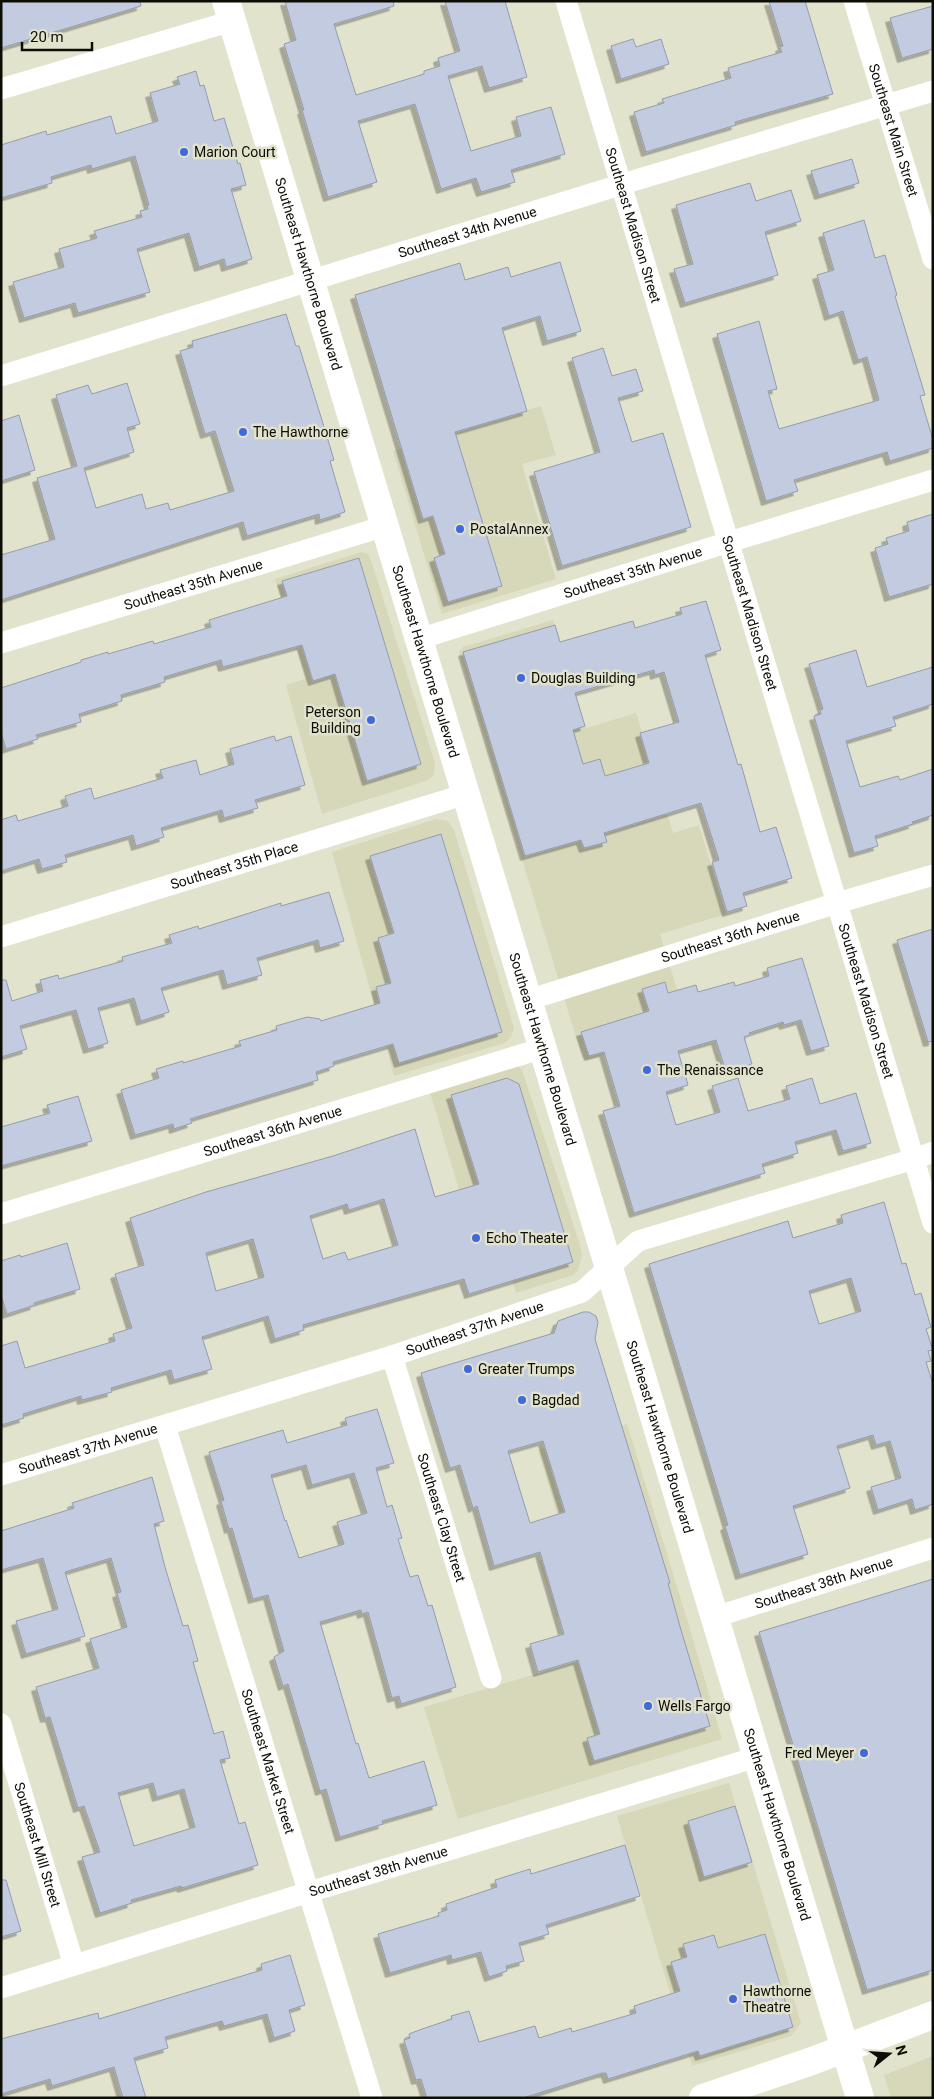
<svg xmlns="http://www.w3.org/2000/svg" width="934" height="2099" font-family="Roboto,sans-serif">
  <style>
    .built { fill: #d7d8ba }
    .building { fill: #c2cbdf; stroke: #939caf; fill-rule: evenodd; filter: url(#shadow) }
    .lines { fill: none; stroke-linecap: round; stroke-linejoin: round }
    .street { stroke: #fff; stroke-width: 21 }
    .secondary { stroke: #fff; stroke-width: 28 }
    .primary { stroke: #fff; stroke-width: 28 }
    .poi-dot { fill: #4169db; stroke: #e2e3cd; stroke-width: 2 }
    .labels { text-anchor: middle; stroke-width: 5; stroke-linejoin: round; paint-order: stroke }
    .street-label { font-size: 14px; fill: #0d0d06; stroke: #e2e3cd }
    .poi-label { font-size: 14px; fill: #0d0d06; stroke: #e2e3cd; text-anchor: start }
  </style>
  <defs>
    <filter id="shadow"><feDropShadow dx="-4.5" dy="4.5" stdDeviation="0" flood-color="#0004"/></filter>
  </defs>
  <rect width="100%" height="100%" fill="#e2e3cd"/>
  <g class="built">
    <polygon points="541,406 556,455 522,464 556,579 442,614 393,451"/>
    <polygon points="361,552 368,554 371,560 435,763 434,775 426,781 322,814 286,685 305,679 275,579"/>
    <polygon points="553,620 586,728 636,713 673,833 699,825 726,914 660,934 689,1028 587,1060 582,1057 459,652 463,647"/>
    <polygon points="436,819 448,821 454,830 514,1028 511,1037 505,1043 394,1076 332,852"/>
    <polygon points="517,1065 522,1070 580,1245 582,1256 578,1270 574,1275 516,1293 483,1183 459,1190 429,1089"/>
    <polygon points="627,1424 690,1629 722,1739 458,1819 424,1707 604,1654 590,1608 557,1618 539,1561 568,1551 538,1450"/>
    <polygon points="729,1783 801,2023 791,2036 692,2066 617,1816"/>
    <polygon points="933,2056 933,2098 891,2098 884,2075"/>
  </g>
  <g class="building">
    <polygon points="1,1 140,1 141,6 1,48"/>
    <polygon points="285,1 393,1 394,6 334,24 356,95 424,74 424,71 440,66 438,58 460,51 445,1 505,1 527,77 489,88 482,66 448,76 471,151 521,136 516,117 551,107 565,154 511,170 515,182 481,192 476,178 441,189 415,104 358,121 377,182 328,197 302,110 304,110 284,44 296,40"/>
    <polygon points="769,1 805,1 833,94 735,122 736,125 646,152 634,112 664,103 662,99 731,78 728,68 782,52 780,47 783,46"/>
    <polygon points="933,6 933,49 902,58 890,18"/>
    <polygon points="633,39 636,47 661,39 669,64 621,79 611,46"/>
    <polygon points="196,71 200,86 204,85 214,121 224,118 238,164 240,163 246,185 231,189 252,259 226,267 224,259 199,267 189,233 137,249 150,292 78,313 75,303 24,318 13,282 64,267 59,249 97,238 94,231 142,217 140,211 148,209 147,206 149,205 135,156 92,169 91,165 51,177 52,183 1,198 1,145 46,131 47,135 111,116 116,134 158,121 150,93 180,84 177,77"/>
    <polygon points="852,159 859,183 819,195 811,171"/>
    <polygon points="750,183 756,201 791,190 801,221 765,232 778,275 685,303 674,269 693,264 676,205"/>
    <polygon points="864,220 875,258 885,255 897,295 895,296 925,395 920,396 933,440 933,448 890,461 887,452 794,480 798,491 766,501 717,334 759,321 777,389 768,391 779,429 879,400 867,357 858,360 843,311 829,316 817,275 834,270 823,233"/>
    <polygon points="560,262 581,331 547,341 540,316 502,328 527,411 455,432 502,586 448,602 434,558 445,554 433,516 423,519 355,295 460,263 465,280 508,267 511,277"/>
    <polygon points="286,314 296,346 299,346 325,430 334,460 330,461 345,512 320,520 319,514 247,536 243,522 1,600 1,555 55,539 37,478 77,466 56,395 88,385 92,394 127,383 140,424 127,428 134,452 84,468 96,508 142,494 146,509 168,503 170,510 234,491 215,431 205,434 180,351 193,347 192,341"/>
    <polygon points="603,348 612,376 636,369 643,391 618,398 632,442 663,433 691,527 562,566 534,472 600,452 572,358"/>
    <polygon points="19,415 35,470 1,481 1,421"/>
    <polygon points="933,514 933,584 889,597 875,548 888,544 886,538 909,531 907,522"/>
    <polygon points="359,558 421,764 367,781 335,674 313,681 302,645 223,667 221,660 164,677 165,682 121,695 122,701 79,714 81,722 36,735 38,739 6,749 1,732 1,688 81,662 81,660 108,652 108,654 153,641 154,644 211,627 209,620 287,596 282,581"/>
    <path d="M 706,601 L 721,650 L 705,655 L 738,765 L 741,764 L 760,832 L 776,827 L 792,878 L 743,893 L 747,906 L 727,912 L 712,862 L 719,860 L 701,803 L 604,833 L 607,842 L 584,848 L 581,840 L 525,856 L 463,652 L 555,625 L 560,642 L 633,621 L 635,628 L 682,614 L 680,608 ZM 654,670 L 655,675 L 664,672 L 679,722 L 640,733 L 649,763 L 605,776 L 600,759 L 583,764 L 573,730 L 585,726 L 575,693 Z"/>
    <polygon points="856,650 867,687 933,667 933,704 893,717 896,726 846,741 860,787 898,776 900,780 933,769 933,815 912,822 913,824 875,836 878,846 854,853 814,716 821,714 820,710 823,709 809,664"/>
    <polygon points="274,736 276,741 291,736 305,785 255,800 258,808 224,818 222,810 161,828 164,837 136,846 133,835 65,855 67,862 42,869 39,859 1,871 1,820 16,815 18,821 68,806 65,796 91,788 94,799 163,778 160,770 196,760 200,775 234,764 230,749"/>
    <polygon points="441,834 502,1032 399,1063 393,1044 333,1062 334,1066 316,1072 318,1080 190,1119 192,1123 174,1129 173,1124 135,1135 121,1090 159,1078 156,1069 183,1061 183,1063 241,1046 239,1041 277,1030 276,1026 307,1017 320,1019 321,1021 380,1003 376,987 391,983 378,938 394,933 370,856"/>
    <polygon points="329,892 344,941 320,948 318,940 257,958 262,975 227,985 223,970 161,988 169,1012 141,1021 134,998 98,1008 108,1043 88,1049 76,1010 20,1026 27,1049 1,1057 1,980 6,980 12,1001 43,991 40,980 58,975 59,979 123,961 122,957 172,943 169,935 198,926 199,929 281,903 281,906"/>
    <polygon points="933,929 933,1041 928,1042 897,940"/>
    <polygon points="802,958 829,1046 811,1051 801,1020 784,1025 783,1022 749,1033 750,1035 744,1037 752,1064 726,1072 716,1040 678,1051 688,1085 666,1092 676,1125 720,1112 712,1086 738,1078 748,1111 790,1099 786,1086 812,1078 820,1104 856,1093 871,1143 843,1151 836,1130 795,1142 798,1153 762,1164 765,1173 634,1213 603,1111 620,1106 604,1052 589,1056 581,1032 649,1011 642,989 665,982 668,993 696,985 698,992 734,982 735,986 769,976 767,968"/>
    <path d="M 507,1078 L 519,1084 L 573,1262 L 469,1294 L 464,1279 L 303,1325 L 304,1330 L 275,1339 L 268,1316 L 202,1337 L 212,1369 L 174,1380 L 171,1370 L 111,1388 L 112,1392 L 82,1400 L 81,1396 L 23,1414 L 24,1418 L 1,1425 L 1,1346 L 17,1341 L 25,1368 L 115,1341 L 113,1334 L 132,1328 L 115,1274 L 144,1265 L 130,1218 L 206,1192 L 333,1156 L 415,1129 L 435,1197 L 479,1184 L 451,1095 ZM 384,1199 L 398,1245 L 348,1260 L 345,1252 L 323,1259 L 310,1216 L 347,1204 L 349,1210 ZM 253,1239 L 264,1277 L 216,1291 L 206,1253 Z"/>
    <polygon points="78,1096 92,1141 1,1166 1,1127 50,1113 47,1105"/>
    <path d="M 884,1202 L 902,1264 L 906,1263 L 915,1295 L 921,1293 L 931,1327 L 926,1329 L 933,1350 L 928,1351 L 931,1361 L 926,1362 L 933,1384 L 933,1504 L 915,1510 L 912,1499 L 878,1510 L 871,1487 L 901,1478 L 890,1441 L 876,1445 L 873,1435 L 837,1446 L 850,1488 L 793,1506 L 808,1554 L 740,1575 L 725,1526 L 728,1525 L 649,1264 L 788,1221 L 793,1238 L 843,1223 L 841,1215 ZM 851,1278 L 861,1311 L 819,1324 L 809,1291 Z"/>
    <polygon points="67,1243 80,1289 34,1303 35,1305 7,1314 1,1295 1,1261 20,1255 21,1257"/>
    <path d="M 583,1312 L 589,1312 L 596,1316 L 598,1322 L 595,1339 L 670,1583 L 668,1583 L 681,1630 L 710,1726 L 594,1761 L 587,1738 L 600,1734 L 578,1660 L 538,1672 L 530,1644 L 564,1634 L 540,1552 L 494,1566 L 477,1506 L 473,1508 L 460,1465 L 450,1468 L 421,1373 L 554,1333 L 558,1321 ZM 543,1441 L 565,1512 L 530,1523 L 508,1451 Z"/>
    <path d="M 377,1409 L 394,1463 L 376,1468 L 387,1507 L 392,1505 L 402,1538 L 398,1539 L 410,1577 L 418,1575 L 428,1606 L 432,1605 L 456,1687 L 401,1704 L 399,1696 L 392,1698 L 368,1612 L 362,1614 L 361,1610 L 320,1622 L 356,1744 L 358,1743 L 369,1778 L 424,1761 L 437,1805 L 382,1821 L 383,1824 L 340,1837 L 326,1789 L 320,1791 L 288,1684 L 283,1686 L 274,1657 L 284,1651 L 268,1595 L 253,1599 L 232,1528 L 229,1529 L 221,1501 L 224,1500 L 209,1452 L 283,1430 L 287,1443 L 347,1425 L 345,1418 ZM 306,1465 L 312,1485 L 354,1473 L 367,1513 L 337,1522 L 344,1544 L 299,1558 L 286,1520 L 285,1521 L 271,1475 Z"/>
    <path d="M 152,1477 L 164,1521 L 154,1524 L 165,1567 L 183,1626 L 188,1625 L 198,1661 L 193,1662 L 214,1734 L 223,1731 L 230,1758 L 220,1760 L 239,1824 L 245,1822 L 258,1865 L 182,1888 L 181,1886 L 131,1900 L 132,1903 L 100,1913 L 82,1857 L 100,1852 L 84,1806 L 78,1808 L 50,1717 L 45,1718 L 36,1687 L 99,1668 L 90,1639 L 127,1627 L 117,1593 L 121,1592 L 111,1558 L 65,1572 L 85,1636 L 26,1654 L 16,1621 L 58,1609 L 43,1558 L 1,1570 L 1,1531 L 74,1508 L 72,1503 ZM 153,1783 L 157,1797 L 184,1789 L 195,1827 L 134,1846 L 118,1793 Z"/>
    <polygon points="933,1579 933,1970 867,1990 759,1632"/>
    <polygon points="735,1806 752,1862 704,1877 688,1821"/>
    <polygon points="625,1845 640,1896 546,1925 549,1934 519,1943 524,1961 506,1966 507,1971 489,1977 481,1952 452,1960 451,1955 390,1973 378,1934 439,1916 438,1913 447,1910 446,1904 497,1887 495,1880 530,1869 531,1874"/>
    <polygon points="1,1880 6,1880 21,1931 1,1937"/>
    <polygon points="765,1934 793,2027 700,2056 698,2051 608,2079 606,2073 602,2073 523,2098 427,2098 421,2079 416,2080 404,2040 410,2038 409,2034 422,2029 452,2019 451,2016 469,2011 479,2042 535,2026 539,2038 571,2028 572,2032 636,2013 634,2006 680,1991 671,1962 687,1957 683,1944 714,1935 718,1948"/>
    <polygon points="290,1955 305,2005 289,2010 295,2031 274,2038 267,2014 224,2026 222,2021 165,2037 168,2048 134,2058 146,2098 123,2098 114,2067 52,2086 50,2079 1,2094 1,2039 98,2013 99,2019 262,1970 261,1964"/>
  </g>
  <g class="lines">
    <g class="street">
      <path id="s1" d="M 566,1 L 933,1223"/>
      <path id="s2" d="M 854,1 L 933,259"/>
      <polyline points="1,89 232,21"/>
      <path id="s3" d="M 1,376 L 636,180 L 933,91"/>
      <path id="s4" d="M 419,639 L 729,542 L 933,480"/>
      <path id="s5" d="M 1,643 L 385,526"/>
      <path id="s6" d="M 1,937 L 466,794"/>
      <path id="s7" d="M 528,1000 L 837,903 L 933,875"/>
      <path id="s8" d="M 1,1214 L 543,1048"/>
      <path id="s9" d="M 392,1356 L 491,1678"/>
      <path id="s10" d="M 165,1426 L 372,2098"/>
      <path id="s11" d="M 1,1475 L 392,1356 L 582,1292 L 638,1241 L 914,1159 L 933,1152"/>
      <path id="s12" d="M 715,1617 L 933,1548"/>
      <path id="s13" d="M 1,1724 L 74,1965"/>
      <path id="s14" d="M 1,1988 L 309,1892 L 757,1757"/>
    </g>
    <path class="secondary" id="s15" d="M 226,1 L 860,2098"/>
    <polyline class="primary" points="703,2098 812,2061 933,2015"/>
  </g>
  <g class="poi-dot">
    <circle cx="184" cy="152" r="5"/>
    <circle cx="243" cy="432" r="5"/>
    <circle cx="460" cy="529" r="5"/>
    <circle cx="521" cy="678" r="5"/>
    <circle cx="371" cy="720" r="5"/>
    <circle cx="647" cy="1070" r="5"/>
    <circle cx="476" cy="1238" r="5"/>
    <circle cx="468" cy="1369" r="5"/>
    <circle cx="522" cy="1400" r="5"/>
    <circle cx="648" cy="1706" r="5"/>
    <circle cx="864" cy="1753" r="5"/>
    <circle cx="733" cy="1999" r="5"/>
  </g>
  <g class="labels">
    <g class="street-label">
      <text dy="5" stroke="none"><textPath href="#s2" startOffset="135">Southeast Main Street</textPath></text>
      <text dy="5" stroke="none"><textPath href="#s1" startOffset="234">Southeast Madison Street</textPath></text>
      <text dy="5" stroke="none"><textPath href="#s3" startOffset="488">Southeast 34th Avenue</textPath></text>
      <text dy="5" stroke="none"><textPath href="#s15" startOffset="285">Southeast Hawthorne Boulevard</textPath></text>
      <text dy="5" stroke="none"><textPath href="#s4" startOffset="224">Southeast 35th Avenue</textPath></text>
      <text dy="5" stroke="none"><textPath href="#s5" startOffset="201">Southeast 35th Avenue</textPath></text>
      <text dy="5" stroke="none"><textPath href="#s1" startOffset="639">Southeast Madison Street</textPath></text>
      <text dy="5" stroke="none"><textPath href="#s15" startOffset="690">Southeast Hawthorne Boulevard</textPath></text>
      <text dy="5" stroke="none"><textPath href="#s6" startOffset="244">Southeast 35th Place</textPath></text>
      <text dy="5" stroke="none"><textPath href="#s7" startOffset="212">Southeast 36th Avenue</textPath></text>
      <text dy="5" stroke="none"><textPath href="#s1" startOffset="1044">Southeast Madison Street</textPath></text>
      <text dy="5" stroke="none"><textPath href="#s15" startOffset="1095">Southeast Hawthorne Boulevard</textPath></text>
      <text dy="5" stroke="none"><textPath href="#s8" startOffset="284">Southeast 36th Avenue</textPath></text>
      <text dy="5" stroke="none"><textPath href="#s11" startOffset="496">Southeast 37th Avenue</textPath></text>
      <text dy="5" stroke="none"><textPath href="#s15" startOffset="1500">Southeast Hawthorne Boulevard</textPath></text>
      <text dy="5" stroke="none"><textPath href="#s11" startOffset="91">Southeast 37th Avenue</textPath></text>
      <text dy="5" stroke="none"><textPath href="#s9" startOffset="169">Southeast Clay Street</textPath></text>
      <text dy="5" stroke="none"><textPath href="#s12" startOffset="114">Southeast 38th Avenue</textPath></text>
      <text dy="5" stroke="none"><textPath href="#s10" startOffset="351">Southeast Market Street</textPath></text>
      <text dy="5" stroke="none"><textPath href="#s15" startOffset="1905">Southeast Hawthorne Boulevard</textPath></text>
      <text dy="5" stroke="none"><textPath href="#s13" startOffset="126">Southeast Mill Street</textPath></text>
      <text dy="5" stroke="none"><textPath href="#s14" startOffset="395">Southeast 38th Avenue</textPath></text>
    </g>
    <g class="poi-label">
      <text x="194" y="157">Marion Court</text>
      <text x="253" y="437">The Hawthorne</text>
      <text x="470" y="534">PostalAnnex</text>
      <text x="531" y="683">Douglas Building</text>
      <text x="361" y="717" text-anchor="end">Peterson<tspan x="361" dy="16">Building</tspan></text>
      <text x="657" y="1075">The Renaissance</text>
      <text x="486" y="1243">Echo Theater</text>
      <text x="478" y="1374">Greater Trumps</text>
      <text x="532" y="1405">Bagdad</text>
      <text x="658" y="1711">Wells Fargo</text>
      <text x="854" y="1758" text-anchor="end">Fred Meyer</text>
      <text x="743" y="1996">Hawthorne<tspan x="743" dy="16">Theatre</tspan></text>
    </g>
  </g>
  <rect width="934" height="2099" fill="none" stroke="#0d0d06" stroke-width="5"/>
  <g transform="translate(889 2054) rotate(73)" stroke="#e2e3cd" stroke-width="4" paint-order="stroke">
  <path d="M0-4L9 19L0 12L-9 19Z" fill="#0d0d06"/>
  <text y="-8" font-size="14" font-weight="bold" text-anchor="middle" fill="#0d0d06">N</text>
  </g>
  <path d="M22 42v8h70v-8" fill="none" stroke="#0d0d06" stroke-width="2.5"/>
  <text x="30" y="42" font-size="15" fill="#0d0d06" stroke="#e2e3cd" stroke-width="4" paint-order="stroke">20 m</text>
</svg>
